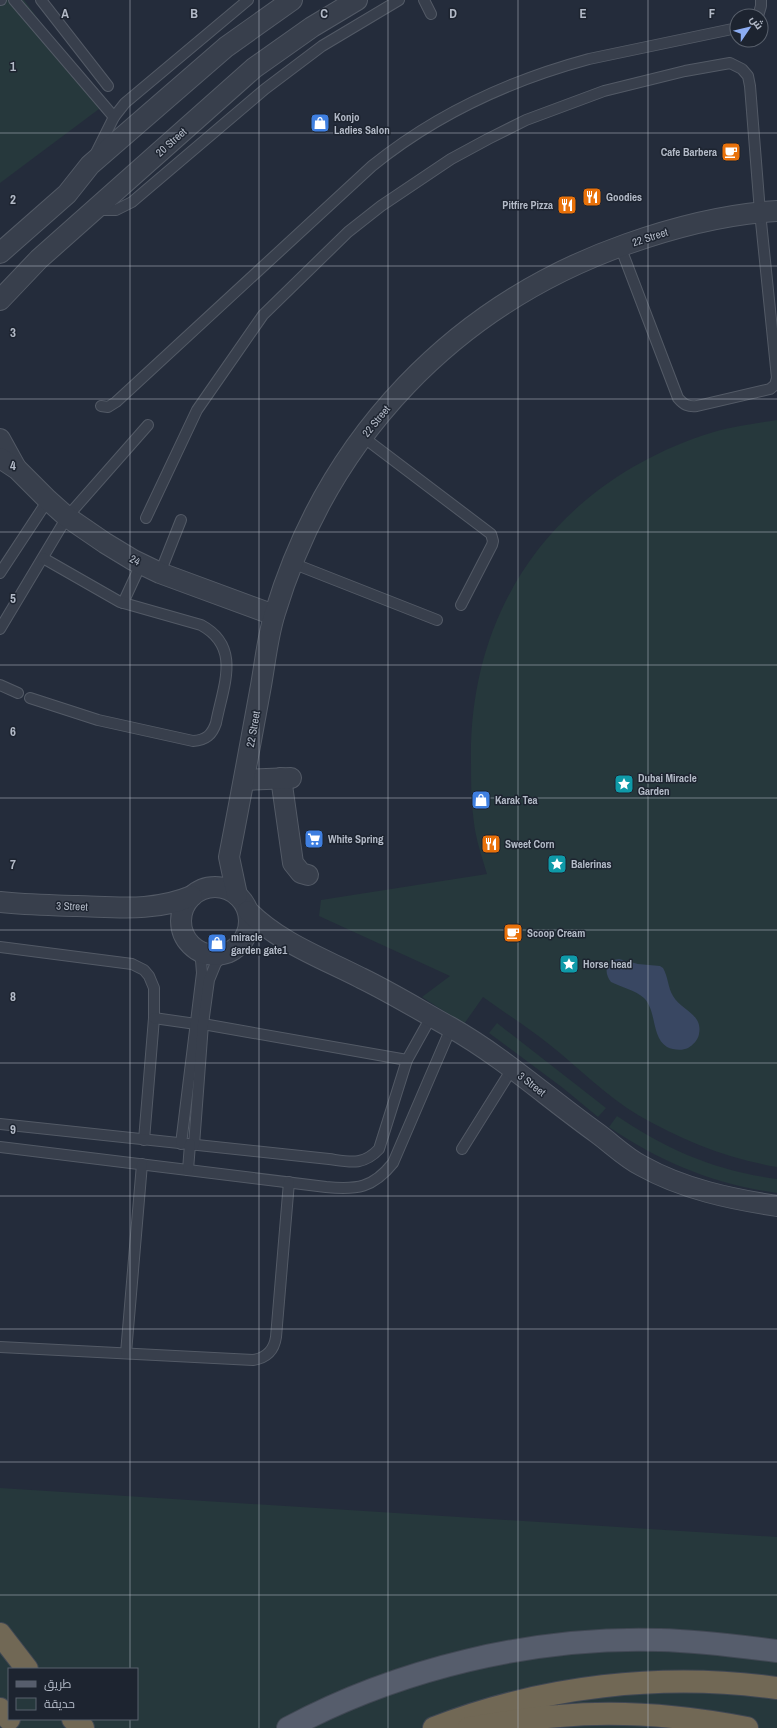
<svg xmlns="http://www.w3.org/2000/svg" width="777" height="1728" font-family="'Archivo Narrow',Cairo,sans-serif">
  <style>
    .green { fill: #26383c; fill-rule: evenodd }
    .water { fill: #394762 }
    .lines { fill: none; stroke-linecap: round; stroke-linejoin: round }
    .lane-casing { stroke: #535a66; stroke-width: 12 }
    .street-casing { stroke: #535a66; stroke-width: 22 }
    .primary-casing { stroke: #414854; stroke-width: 24 }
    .highway-casing { stroke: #404753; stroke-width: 24 }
    .lane { stroke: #383f4c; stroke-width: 10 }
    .street { stroke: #383f4c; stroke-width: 20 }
    .primary { stroke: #565d6c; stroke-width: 22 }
    .highway { stroke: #716855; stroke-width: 22 }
    .grid { fill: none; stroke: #b3bac7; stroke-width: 1; stroke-opacity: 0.55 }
    .labels { text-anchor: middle; stroke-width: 3; stroke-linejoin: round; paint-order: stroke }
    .poi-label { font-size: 11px; font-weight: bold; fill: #b3bac7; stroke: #1d2430; text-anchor: start }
    .street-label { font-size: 11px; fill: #b3bac7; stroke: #1d2430 }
    .grid-label { font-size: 13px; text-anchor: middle; font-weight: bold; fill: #b3bac7; stroke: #1d2430; stroke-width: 3; stroke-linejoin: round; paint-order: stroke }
  </style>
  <rect width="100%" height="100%" fill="#242c3b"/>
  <g class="green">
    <polygon points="0,0 24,0 103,106 0,183"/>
    <path d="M 777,420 L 777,1167 C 728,1159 681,1140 638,1115 C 606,1096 579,1068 550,1045 C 529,1028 505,1013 483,997 L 464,1024 L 422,997 L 450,976 L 319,916 L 321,900 L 487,874 C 482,857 476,840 474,823 C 471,803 471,783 471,763 C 468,607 556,485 704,435 C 728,427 752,424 777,420 Z"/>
    <polygon points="497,1023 606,1108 598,1117 563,1088 489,1033"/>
    <path d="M 617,1116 C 667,1150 716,1171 777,1179 L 777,1193 C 714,1184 662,1163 609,1127 Z"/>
    <path d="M 0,1488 L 777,1537 L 777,1728 L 0,1728 ZM 9,1669 L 137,1669 L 137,1719 L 9,1719 Z"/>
  </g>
  <path class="water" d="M 619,959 L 638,964 L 660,966 L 663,968 C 668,976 668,988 673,996 C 682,1011 703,1014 699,1034 C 698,1040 693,1045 688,1048 C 682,1051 673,1050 667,1047 C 651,1037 657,1011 644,998 C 635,990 621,987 611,982 C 603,972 606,960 619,959 Z"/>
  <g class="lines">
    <defs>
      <g id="lane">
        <polyline points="0,0 1,0"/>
        <polyline points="14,0 114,117"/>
        <polyline points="41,0 108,86"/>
        <polyline points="424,0 431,14"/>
        <polyline points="758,16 761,6 761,0"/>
        <polyline points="95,155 114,117 125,103 248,0"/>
        <polyline points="96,210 116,210 132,202 265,89 322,46 399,0"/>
        <path d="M 101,406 L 108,407 L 116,402 L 372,166 C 435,115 511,80 589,59 L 737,28"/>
        <polyline points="363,437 491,534 493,541 492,545 461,605"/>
        <path d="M 146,518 L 197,410 L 263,315 L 348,232 L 381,206 L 451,159 L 488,139 L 526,120 L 604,91 L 685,71 L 730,63 L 742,69 L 748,76 L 750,86 L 760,212 L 777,378 L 775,385 L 770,389 L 697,406 C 688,407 684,405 678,398 L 620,246"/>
        <polyline points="292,563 437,620"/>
        <polyline points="0,573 48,500"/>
        <polyline points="160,573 181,520"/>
        <polyline points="123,603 141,564"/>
        <polyline points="0,629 67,517 148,425"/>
        <polyline points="0,685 18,693"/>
        <path d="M 30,698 L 98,720 L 193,741 C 206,740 212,735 216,723 C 223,686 242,647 201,625 L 120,602 L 43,558"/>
        <polyline points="0,947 132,964 144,970 149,976 154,988 154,1018 144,1140"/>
        <polyline points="154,1018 196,1024"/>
        <polyline points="203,1024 407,1060"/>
        <path d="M 0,1124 L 329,1159 C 350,1162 363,1166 379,1149 L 407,1060 L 431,1017"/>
        <polyline points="181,1144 202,973 201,960 195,948"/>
        <polyline points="194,1145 203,1024 209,980 216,963 225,954"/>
        <path d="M 0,1147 L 326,1187 C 357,1190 373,1188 393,1163 L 451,1028"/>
        <polyline points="462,1149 512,1069"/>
        <polyline points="188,1170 190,1144"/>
        <path d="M 0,1347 L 253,1360 C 266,1358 274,1351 276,1337 L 289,1182"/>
        <polyline points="126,1353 142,1164"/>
      </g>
      <g id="street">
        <polyline points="0,253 67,194 90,165 226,47 292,0"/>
        <polyline points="0,300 39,259 254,68 312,27 357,0"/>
        <polyline points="0,439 16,468"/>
        <polyline points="0,458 17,469 48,500 67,517 105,543 133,560 160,573 274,615"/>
        <polyline points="281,778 293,863 301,873 308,875"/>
        <polyline points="244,780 291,778"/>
        <circle cx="215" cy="921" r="34"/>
        <path d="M 237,895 L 229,857 C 240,801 250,746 260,691 C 265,665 267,638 275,613 C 328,437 454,305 627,244 C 675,227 726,214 777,211"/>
        <path d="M 0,902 C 26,905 51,905 77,906 C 117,907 154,912 192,896"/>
        <path d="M 248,911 C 280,943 322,958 361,978 C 392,993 421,1011 450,1027 C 503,1057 548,1098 597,1133 C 612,1144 626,1158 642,1166 C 683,1189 731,1199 777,1206"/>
      </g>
      <path id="primary" d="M 288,1728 C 398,1669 534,1636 660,1640 C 699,1641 738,1646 777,1651"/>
      <g id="highway">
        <polyline points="0,1634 27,1669"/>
        <polyline points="0,1709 9,1719"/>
        <polyline points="73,1719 83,1728"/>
        <path d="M 434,1728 C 542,1686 662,1672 777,1688"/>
        <path d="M 469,1728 C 499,1723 529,1718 559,1716 C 622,1710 685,1716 747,1728"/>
      </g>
    </defs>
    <use href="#lane" class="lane-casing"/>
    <use href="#street" class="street-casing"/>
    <use href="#primary" class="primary-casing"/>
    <use href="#highway" class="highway-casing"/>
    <use href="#lane" class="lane"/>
    <use href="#street" class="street"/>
    <use href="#primary" class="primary"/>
    <use href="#highway" class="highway"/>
  </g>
  <path class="grid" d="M 130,0 L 130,1669M 259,0 L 259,1728M 388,0 L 388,1728M 518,0 L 518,1728M 648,0 L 648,1728M 0,133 L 777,133M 0,266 L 777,266M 0,399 L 777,399M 0,532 L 777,532M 0,665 L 777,665M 0,798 L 777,798M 0,930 L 777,930M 0,1063 L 777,1063M 0,1196 L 777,1196M 0,1329 L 777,1329M 0,1462 L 777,1462M 0,1595 L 777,1595M 130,1719 L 130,1728"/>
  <defs>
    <symbol id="shop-square" viewBox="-11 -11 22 22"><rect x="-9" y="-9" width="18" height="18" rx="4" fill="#3f7fe0" stroke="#1d2430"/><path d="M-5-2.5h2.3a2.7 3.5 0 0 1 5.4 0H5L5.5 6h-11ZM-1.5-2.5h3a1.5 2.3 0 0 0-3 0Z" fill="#fff"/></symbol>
    <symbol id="cafe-square" viewBox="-11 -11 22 22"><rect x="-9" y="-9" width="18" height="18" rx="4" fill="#e8710a" stroke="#1d2430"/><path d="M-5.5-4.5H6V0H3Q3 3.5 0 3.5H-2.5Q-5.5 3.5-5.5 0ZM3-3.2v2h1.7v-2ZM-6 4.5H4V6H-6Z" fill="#fff"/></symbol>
    <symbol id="restaurant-square" viewBox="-11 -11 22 22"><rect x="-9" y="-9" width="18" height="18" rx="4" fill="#e8710a" stroke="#1d2430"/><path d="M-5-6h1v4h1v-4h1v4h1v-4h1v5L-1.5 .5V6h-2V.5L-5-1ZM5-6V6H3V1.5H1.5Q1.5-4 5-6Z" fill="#fff"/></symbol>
    <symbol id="sight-square" viewBox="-11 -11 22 22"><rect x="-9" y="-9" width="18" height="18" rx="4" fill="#0f9aa8" stroke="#1d2430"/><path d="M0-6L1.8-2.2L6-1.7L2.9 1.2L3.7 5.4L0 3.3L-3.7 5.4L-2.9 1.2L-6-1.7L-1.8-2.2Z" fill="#fff"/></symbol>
    <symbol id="supermarket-square" viewBox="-11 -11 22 22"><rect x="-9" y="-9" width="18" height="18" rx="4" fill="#3f7fe0" stroke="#1d2430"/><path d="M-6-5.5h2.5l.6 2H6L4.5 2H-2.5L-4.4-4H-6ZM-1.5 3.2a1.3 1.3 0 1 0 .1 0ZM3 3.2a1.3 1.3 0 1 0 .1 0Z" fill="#fff"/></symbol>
  </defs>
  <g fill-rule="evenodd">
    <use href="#shop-square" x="309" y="112" width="22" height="22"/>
    <use href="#cafe-square" x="720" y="141" width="22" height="22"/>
    <use href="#restaurant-square" x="581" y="186" width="22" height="22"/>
    <use href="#restaurant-square" x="556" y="194" width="22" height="22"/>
    <use href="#sight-square" x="613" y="773" width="22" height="22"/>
    <use href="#shop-square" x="470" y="789" width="22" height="22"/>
    <use href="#supermarket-square" x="303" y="828" width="22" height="22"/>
    <use href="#restaurant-square" x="480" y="833" width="22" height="22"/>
    <use href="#sight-square" x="546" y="853" width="22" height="22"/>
    <use href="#cafe-square" x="502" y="922" width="22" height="22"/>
    <use href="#shop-square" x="206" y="932" width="22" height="22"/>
    <use href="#sight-square" x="558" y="953" width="22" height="22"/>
  </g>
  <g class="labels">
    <g class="poi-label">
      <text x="334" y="121">Konjo<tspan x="334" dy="13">Ladies Salon</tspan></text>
      <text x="717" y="156" text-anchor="end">Cafe Barbera</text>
      <text x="606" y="201">Goodies</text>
      <text x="553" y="209" text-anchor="end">Pitfire Pizza</text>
      <text x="638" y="782">Dubai Miracle<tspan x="638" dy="13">Garden</tspan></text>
      <text x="495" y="804">Karak Tea</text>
      <text x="328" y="843">White Spring</text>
      <text x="505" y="848">Sweet Corn</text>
      <text x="571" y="868">Balerinas</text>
      <text x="527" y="937">Scoop Cream</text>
      <text x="231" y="941">miracle<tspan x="231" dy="13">garden gate1</tspan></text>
      <text x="583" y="968">Horse head</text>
    </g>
    <g class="street-label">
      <text transform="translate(171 142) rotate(-42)" y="4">20 Street</text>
      <text transform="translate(650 237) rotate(-18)" y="4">22 Street</text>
      <text transform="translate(376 421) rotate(-51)" y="4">22 Street</text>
      <text transform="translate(135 560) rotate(27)" y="4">24</text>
      <text transform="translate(253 729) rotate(-80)" y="4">22 Street</text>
      <text transform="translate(72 906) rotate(2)" y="4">3 Street</text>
      <text transform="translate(532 1084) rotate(38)" y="4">3 Street</text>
    </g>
  </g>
  <g class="grid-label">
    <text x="65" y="18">A</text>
    <text x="194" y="18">B</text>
    <text x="324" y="18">C</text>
    <text x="453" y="18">D</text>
    <text x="583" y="18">E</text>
    <text x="712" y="18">F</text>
    <text x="13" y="71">1</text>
    <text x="13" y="204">2</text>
    <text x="13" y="337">3</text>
    <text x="13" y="470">4</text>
    <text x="13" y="603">5</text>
    <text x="13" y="736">6</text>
    <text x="13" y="869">7</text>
    <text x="13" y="1001">8</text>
    <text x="13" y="1134">9</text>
  </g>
  <rect x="8" y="1668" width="130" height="52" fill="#1d2430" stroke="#59606c"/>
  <rect x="16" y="1681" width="20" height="6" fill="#565d6c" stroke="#59606c"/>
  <text x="44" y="1688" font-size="12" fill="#b3bac7">طريق</text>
  <rect x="16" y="1698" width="20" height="12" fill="#26383c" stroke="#59606c"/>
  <text x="44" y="1708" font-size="12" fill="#b3bac7">حديقة</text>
  <g transform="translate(749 28) rotate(55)"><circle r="19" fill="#1d2430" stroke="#59606c"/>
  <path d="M0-3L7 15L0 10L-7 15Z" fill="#8cadf3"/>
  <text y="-6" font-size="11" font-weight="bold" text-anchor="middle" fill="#b3bac7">ش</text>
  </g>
</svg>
